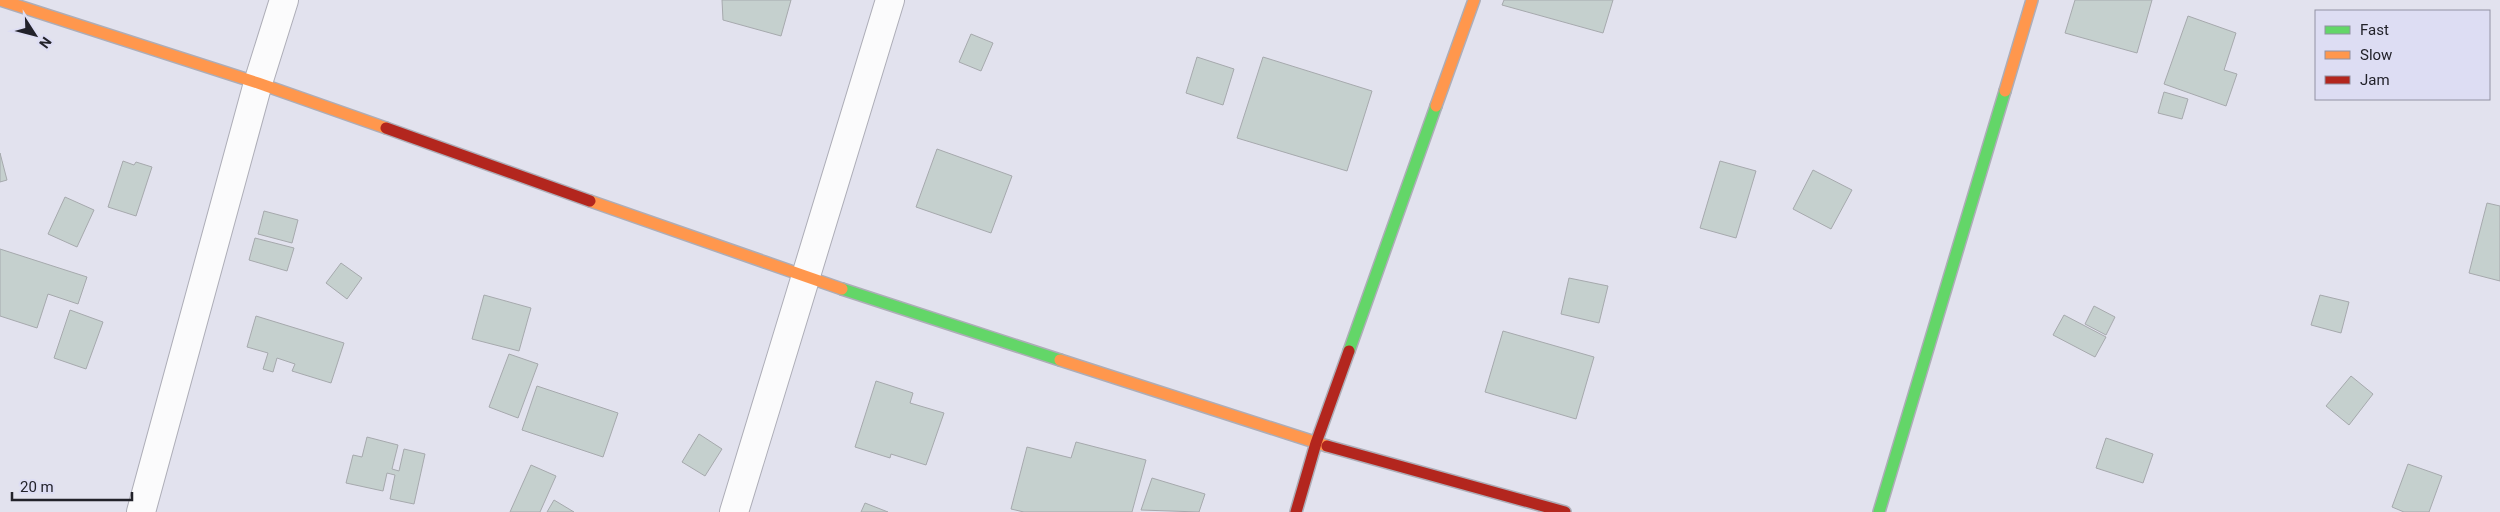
<svg xmlns="http://www.w3.org/2000/svg" width="2500" height="512" font-family="Roboto,sans-serif">
  <style>
    .building { fill: #c5d0ce; stroke: #a6a9ad }
    .lines { fill: none; stroke-linecap: round; stroke-linejoin: round }
    .street-casing { stroke: #adadb7; stroke-width: 30 }
    .fast-casing { stroke: #adadb7; stroke-width: 14 }
    .slow-casing { stroke: #adadb7; stroke-width: 14 }
    .jam-casing { stroke: #adadb7; stroke-width: 14 }
    .street { stroke: #fbfbfc; stroke-width: 28 }
    .fast { stroke: #63d668; stroke-width: 11 }
    .slow { stroke: #ff974d; stroke-width: 11 }
    .jam { stroke: #b3261e; stroke-width: 11 }
  </style>
  <rect width="100%" height="100%" fill="#e2e2ee"/>
  <g class="building">
    <polygon points="722,0 791,0 781,36 723,20"/>
    <polygon points="1504,0 1613,0 1603,33 1502,5"/>
    <polygon points="2075,0 2152,0 2137,53 2065,33"/>
    <polygon points="2188,16 2236,33 2224,70 2237,74 2226,106 2164,84"/>
    <polygon points="971,34 993,43 981,71 959,62"/>
    <polygon points="1197,57 1234,69 1223,105 1186,93"/>
    <polygon points="1263,57 1372,91 1347,171 1237,138"/>
    <polygon points="2164,92 2188,99 2182,119 2158,113"/>
    <polygon points="937,149 1012,176 991,233 916,207"/>
    <polygon points="0,153 7,180 0,182"/>
    <polygon points="123,161 134,165 136,162 152,167 136,216 108,207"/>
    <polygon points="1720,161 1756,171 1736,238 1700,228"/>
    <polygon points="1813,170 1852,190 1831,229 1793,209"/>
    <polygon points="65,197 94,210 77,247 48,234"/>
    <polygon points="2487,203 2500,206 2500,281 2469,273"/>
    <polygon points="264,211 298,220 292,243 258,234"/>
    <polygon points="255,238 294,248 287,271 249,260"/>
    <polygon points="0,249 87,277 78,304 48,294 37,328 0,316"/>
    <polygon points="341,263 362,278 347,299 326,283"/>
    <polygon points="1569,278 1608,286 1599,323 1561,314"/>
    <polygon points="484,295 531,308 519,351 472,339"/>
    <polygon points="2320,295 2349,302 2341,333 2311,325"/>
    <polygon points="2094,306 2115,317 2106,335 2085,324"/>
    <polygon points="70,310 103,322 86,369 54,358"/>
    <polygon points="2064,315 2106,337 2095,357 2053,335"/>
    <polygon points="256,316 344,343 331,383 292,371 295,364 277,358 273,372 263,369 268,353 247,347"/>
    <polygon points="1503,331 1594,357 1576,419 1485,392"/>
    <polygon points="509,354 538,364 518,418 489,407"/>
    <polygon points="2351,376 2373,394 2349,425 2326,406"/>
    <polygon points="876,381 913,393 910,403 944,413 926,465 891,454 890,458 855,447"/>
    <polygon points="537,386 618,413 603,457 522,430"/>
    <polygon points="699,434 722,449 705,476 682,462"/>
    <polygon points="367,437 398,445 392,469 399,471 404,449 425,454 414,504 390,499 395,475 387,473 383,491 346,483 353,455 362,457"/>
    <polygon points="2106,438 2153,454 2143,483 2096,468"/>
    <polygon points="1076,442 1146,460 1132,512 1024,512 1011,509 1027,447 1071,458"/>
    <polygon points="2408,464 2442,476 2429,512 2404,512 2392,507"/>
    <polygon points="531,465 556,476 540,512 510,512"/>
    <polygon points="1152,478 1205,494 1199,512 1141,510"/>
    <polygon points="554,500 574,512 547,512"/>
    <polygon points="865,503 888,512 861,512"/>
  </g>
  <g class="lines">
    <defs>
      <g id="street">
        <polyline points="141,512 258,83 284,0"/>
        <polyline points="734,512 890,0"/>
      </g>
      <g id="fast">
        <polyline points="842,289 1060,360"/>
        <polyline points="1349,351 1436,106"/>
        <polyline points="1879,512 2005,91"/>
      </g>
      <g id="slow">
        <polyline points="0,0 258,83 386,128"/>
        <polyline points="2005,91 2032,0"/>
        <polyline points="1436,106 1474,0"/>
        <polyline points="590,201 842,289"/>
        <polyline points="1060,360 1327,446"/>
      </g>
      <g id="jam">
        <polyline points="386,128 590,201"/>
        <polyline points="1327,446 1565,512"/>
        <polyline points="1296,512 1316,443 1349,351"/>
      </g>
    </defs>
    <use href="#street" class="street-casing"/>
    <use href="#fast" class="fast-casing"/>
    <use href="#slow" class="slow-casing"/>
    <use href="#jam" class="jam-casing"/>
    <use href="#street" class="street"/>
    <use href="#fast" class="fast"/>
    <use href="#slow" class="slow"/>
    <use href="#jam" class="jam"/>
  </g>
  <rect x="2315" y="10" width="175" height="90" fill="#ddddf3" stroke="#9292a3"/>
  <rect x="2325" y="26" width="25" height="8" fill="#63d668" stroke="#9292a3"/>
  <text x="2360" y="35" font-size="15" fill="#22222a">Fast</text>
  <rect x="2325" y="51" width="25" height="8" fill="#ff974d" stroke="#9292a3"/>
  <text x="2360" y="60" font-size="15" fill="#22222a">Slow</text>
  <rect x="2325" y="76" width="25" height="8" fill="#b3261e" stroke="#9292a3"/>
  <text x="2360" y="85" font-size="15" fill="#22222a">Jam</text>
  <g transform="translate(35 35) rotate(126)" stroke="#ddddf3" stroke-width="4" paint-order="stroke">
  <path d="M0-4L9 19L0 12L-9 19Z" fill="#22222a"/>
  <text y="-8" font-size="14" font-weight="bold" text-anchor="middle" fill="#22222a">N</text>
  </g>
  <path d="M12 492v8h120v-8" fill="none" stroke="#22222a" stroke-width="2.5"/>
  <text x="20" y="492" font-size="15" fill="#22222a" stroke="#ddddf3" stroke-width="4" paint-order="stroke">20 m</text>
</svg>
